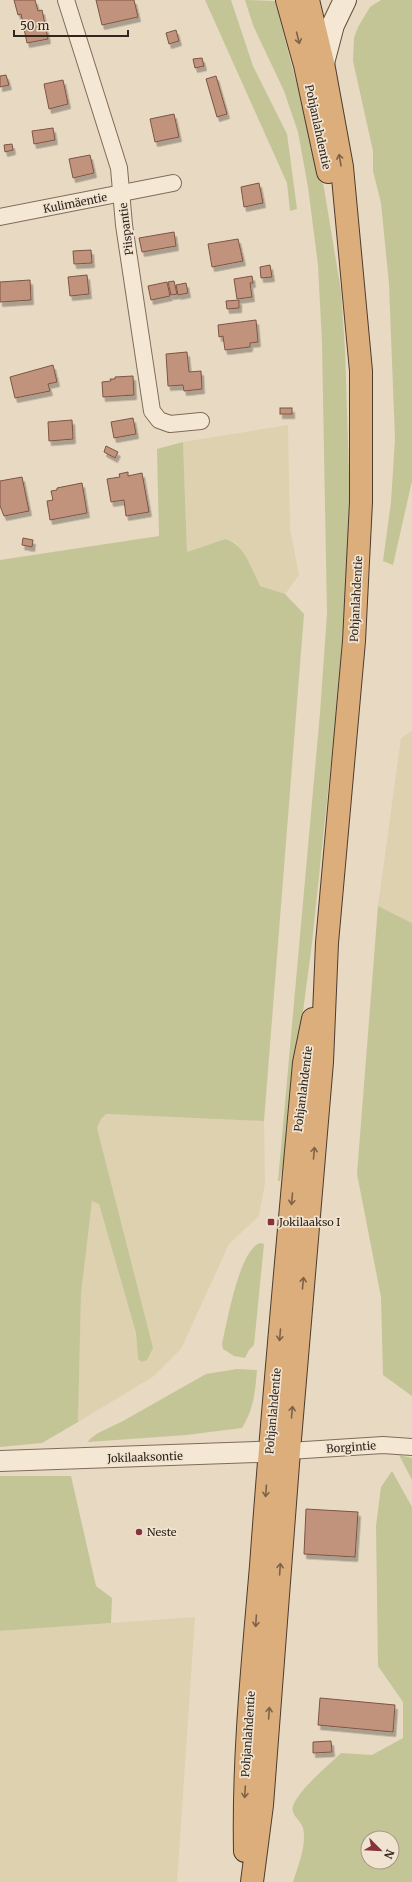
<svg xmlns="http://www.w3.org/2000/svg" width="412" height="1882" font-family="Merriweather,serif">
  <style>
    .farmland { fill: #ddd1b0 }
    .green { fill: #c3c597; fill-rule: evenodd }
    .building { fill: #c2937c; stroke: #7c5544; filter: url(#shadow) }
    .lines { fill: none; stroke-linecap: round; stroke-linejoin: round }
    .minor-casing { stroke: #806b5b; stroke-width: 18 }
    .tertiary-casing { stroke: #806b5b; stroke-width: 22 }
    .secondary-casing { stroke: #614d3f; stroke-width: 24 }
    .trunk-casing { stroke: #4e3b2f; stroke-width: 24 }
    .minor { stroke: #f4e8d4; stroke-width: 16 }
    .tertiary { stroke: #f4e8d4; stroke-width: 20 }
    .secondary { stroke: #f4e8d4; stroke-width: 22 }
    .trunk { stroke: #dcae7c; stroke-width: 22 }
    .oneway { stroke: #7e6348 }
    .poi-dot { fill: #88323b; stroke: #f0e4d1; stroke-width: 1.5 }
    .labels { text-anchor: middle; stroke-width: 3.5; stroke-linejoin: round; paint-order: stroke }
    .street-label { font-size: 11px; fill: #31251e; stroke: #f0e4d1 }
    .poi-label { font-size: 11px; fill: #31251e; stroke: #f0e4d1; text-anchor: start }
  </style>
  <defs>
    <filter id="shadow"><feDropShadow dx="2.5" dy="4.5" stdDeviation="0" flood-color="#0004"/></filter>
  </defs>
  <rect width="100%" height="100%" fill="#e8d9c2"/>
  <g class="farmland">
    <polygon points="288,425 290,529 299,575 285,594 259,586 250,565 237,544 230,540 225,539 187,552 183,442"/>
    <polygon points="412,731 412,923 378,906 401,738"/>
    <polygon points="106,1114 264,1121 265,1183 259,1216 229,1244 181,1349 154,1376 78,1422 81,1294 92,1200 99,1204 136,1333 138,1359 142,1362 97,1128 101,1119"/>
    <polygon points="195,1617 177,1882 0,1882 0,1631"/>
  </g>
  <g class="green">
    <polygon points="205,0 231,0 253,66 287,134 297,209 290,211 287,183"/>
    <polygon points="245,0 275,1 324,188 341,291 345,349 350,505 344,620 336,715 312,943 283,1164 280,1181 278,1181 320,713 327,614 322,343 318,265 308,187 298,132 284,91 253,25"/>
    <polygon points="381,0 412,0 412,481 393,565 383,561 391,502 395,439 389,284 381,203 373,171 373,151 353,61 354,38 358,27 370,7"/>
    <path d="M 183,442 L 187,552 L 225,539 C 244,543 252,570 260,586 L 285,594 L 304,614 L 264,1121 L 106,1114 L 101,1119 L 97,1128 L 153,1348 L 147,1360 L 142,1362 L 138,1359 L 136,1333 L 99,1204 L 92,1201 L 81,1294 L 78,1422 L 42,1443 L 0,1447 L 0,560 L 159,536 L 157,449 Z"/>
    <polygon points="378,906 412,923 412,1396 383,1375 381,1297 357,1174"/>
    <path d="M 260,1243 L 264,1244 L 254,1345 L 249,1350 L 245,1358 L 234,1356 L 223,1349 L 222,1344 C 227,1323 239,1250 260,1243 Z"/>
    <path d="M 237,1369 L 257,1370 C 255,1393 254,1408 242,1428 L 186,1435 L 88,1442 L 90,1439 L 98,1433 L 123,1421 L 206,1374 Z"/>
    <polygon points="399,1455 412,1458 412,1480"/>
    <path d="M 392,1471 L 412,1507 L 412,1882 L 293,1882 C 298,1866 307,1845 303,1828 C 301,1820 290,1815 293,1806 C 299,1789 328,1766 341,1753 L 372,1755 L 403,1738 L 403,1702 L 378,1666 L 376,1526 L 381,1487 ZM 368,1838 L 392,1838 L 392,1862 L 368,1862 Z"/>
    <polygon points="0,1476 71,1476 96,1586 112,1598 111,1623 0,1631"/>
  </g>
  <g class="building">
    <polygon points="14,0 35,0 38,11 42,10 48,39 27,43 21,14 18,15"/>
    <polygon points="96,0 134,0 138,17 102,25"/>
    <polygon points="176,30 179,41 169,44 166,33"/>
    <polygon points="202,58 204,66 195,68 193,59"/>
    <polygon points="6,75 9,85 0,87 0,76"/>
    <polygon points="216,76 227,114 217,117 206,79"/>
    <polygon points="63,80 68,104 49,109 44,84"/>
    <polygon points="174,114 179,137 155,142 150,119"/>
    <polygon points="53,128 55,140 34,144 32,131"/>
    <polygon points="12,144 13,150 5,152 4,145"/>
    <polygon points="90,155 94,173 73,178 69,159"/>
    <polygon points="259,183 263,203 244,207 241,187"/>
    <polygon points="174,232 176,246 142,252 139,238"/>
    <polygon points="238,239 243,261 212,267 208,244"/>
    <polygon points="91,250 92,263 74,264 73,251"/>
    <polygon points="270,265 272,277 261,278 260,267"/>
    <polygon points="87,275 89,294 70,296 68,277"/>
    <polygon points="252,276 253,283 250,283 252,297 237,299 234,279"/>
    <polygon points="30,280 31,300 0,302 0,282"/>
    <polygon points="174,281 177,294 171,295 168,282"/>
    <polygon points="167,282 170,296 151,300 148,286"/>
    <polygon points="186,283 188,293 178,295 176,285"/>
    <polygon points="239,300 239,308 227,309 226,301"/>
    <polygon points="256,320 258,342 250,343 250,347 225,350 223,336 219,337 218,325"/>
    <polygon points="187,352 189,372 201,371 202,389 184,391 183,385 168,386 166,354"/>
    <polygon points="53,365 57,382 48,384 50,391 15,398 10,377"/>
    <polygon points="133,376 134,395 103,397 102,382 111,381 110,379 115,379 115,377"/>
    <rect x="280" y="408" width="12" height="6"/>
    <polygon points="133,418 136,434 114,438 111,422"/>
    <polygon points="72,420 73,439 49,441 48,422"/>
    <polygon points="106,446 118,452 115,458 104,452"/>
    <polygon points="128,472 128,476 142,473 149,512 126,516 124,500 111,502 107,479 120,477 119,474"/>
    <polygon points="22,477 29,511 4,516 0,506 0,481"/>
    <polygon points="82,483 87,513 50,520 47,501 53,500 51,491 57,490 57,488"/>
    <polygon points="23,538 33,540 32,547 22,545"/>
    <polygon points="306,1509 358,1512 355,1557 304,1554"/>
    <polygon points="320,1698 395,1705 393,1732 318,1725"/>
    <polygon points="331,1741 332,1752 313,1753 313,1742"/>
  </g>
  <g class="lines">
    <defs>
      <g id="minor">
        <polyline points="66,0 119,168 124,225 152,411 159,420 170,424 201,421"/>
        <polyline points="0,217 173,183"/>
        <polyline points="289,1451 383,1445 412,1447"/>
      </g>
      <polyline id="tertiary" points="0,1461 286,1451"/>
      <polyline id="secondary" points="323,63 333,25 345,0"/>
      <g id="trunk">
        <polyline points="287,0 305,65 328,172"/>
        <path d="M 245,1851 C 243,1756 253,1661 261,1566 C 273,1398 289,1230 304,1063 L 313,1019"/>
        <polyline points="252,1882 262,1805 289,1451 322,1062 327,943 354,641 361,502 361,371 342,167 323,63 308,0"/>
      </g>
    </defs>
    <use href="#minor" class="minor-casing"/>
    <use href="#tertiary" class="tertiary-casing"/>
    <use href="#secondary" class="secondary-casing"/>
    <use href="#trunk" class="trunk-casing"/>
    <use href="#minor" class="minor"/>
    <use href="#tertiary" class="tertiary"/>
    <use href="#secondary" class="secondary"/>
    <use href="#trunk" class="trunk"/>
  </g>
  <defs><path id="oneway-shaft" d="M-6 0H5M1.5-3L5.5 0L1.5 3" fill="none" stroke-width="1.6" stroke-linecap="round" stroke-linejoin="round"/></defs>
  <g class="oneway">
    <use href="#oneway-shaft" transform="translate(298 38) rotate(76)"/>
    <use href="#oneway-shaft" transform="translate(340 160) rotate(-100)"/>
    <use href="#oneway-shaft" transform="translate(314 1153) rotate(-85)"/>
    <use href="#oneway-shaft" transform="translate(292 1199) rotate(95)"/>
    <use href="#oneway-shaft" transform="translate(303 1283) rotate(-85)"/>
    <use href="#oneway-shaft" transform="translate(280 1335) rotate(95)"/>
    <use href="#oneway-shaft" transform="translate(292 1412) rotate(-85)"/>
    <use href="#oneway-shaft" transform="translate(266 1491) rotate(94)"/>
    <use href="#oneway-shaft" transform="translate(280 1569) rotate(-86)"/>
    <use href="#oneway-shaft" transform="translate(256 1621) rotate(94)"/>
    <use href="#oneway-shaft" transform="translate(269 1713) rotate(-86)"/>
    <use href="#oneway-shaft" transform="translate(245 1792) rotate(93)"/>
  </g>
  <g class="poi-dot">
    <rect x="267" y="1218" width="8" height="8" rx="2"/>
    <circle cx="139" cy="1532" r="4"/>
  </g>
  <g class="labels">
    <g class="street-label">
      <text transform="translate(318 127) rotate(78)" y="4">Pohjanlahdentie</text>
      <text transform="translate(75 203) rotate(-11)" y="4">Kulimäentie</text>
      <text transform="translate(126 229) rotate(-97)" y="4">Piispantie</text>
      <text transform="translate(356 599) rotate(-87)" y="4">Pohjanlahdentie</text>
      <text transform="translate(303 1089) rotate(-83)" y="4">Pohjanlahdentie</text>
      <text transform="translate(273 1411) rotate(-85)" y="4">Pohjanlahdentie</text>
      <text transform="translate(351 1447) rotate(-4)" y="4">Borgintie</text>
      <text transform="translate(145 1457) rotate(-2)" y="4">Jokilaaksontie</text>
      <text transform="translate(248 1734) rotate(-86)" y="4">Pohjanlahdentie</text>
    </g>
    <g class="poi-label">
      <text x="279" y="1226">Jokilaakso I</text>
      <text x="147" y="1536">Neste</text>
    </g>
  </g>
  <g transform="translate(380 1850) rotate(114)"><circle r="19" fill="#f0e4d1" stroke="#a49889"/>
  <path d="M0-3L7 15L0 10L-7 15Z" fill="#88323b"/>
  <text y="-6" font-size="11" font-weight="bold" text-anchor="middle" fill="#31251e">N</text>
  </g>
  <path d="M14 30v6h114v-6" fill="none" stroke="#31251e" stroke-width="2"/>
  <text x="20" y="30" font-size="12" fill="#31251e" stroke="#f0e4d1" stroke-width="3" paint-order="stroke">50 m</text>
</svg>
